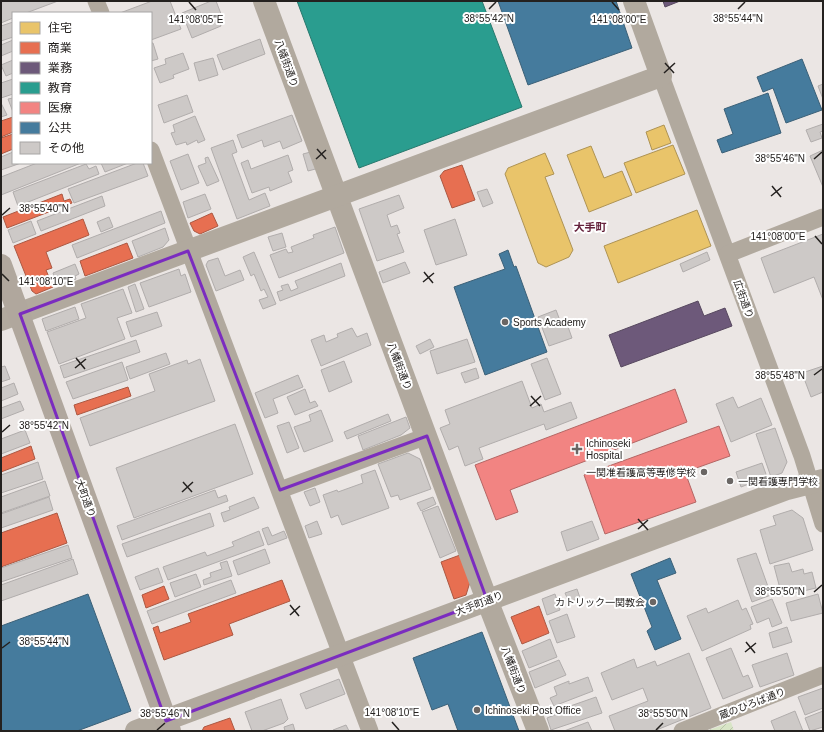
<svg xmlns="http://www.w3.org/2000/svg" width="824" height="732" font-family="Helvetica,'Noto Sans JP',sans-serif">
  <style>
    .garden { fill: url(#garden-furrows) }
    .homes { fill: #e9c46a; stroke: #ae9354 }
    .shops { fill: #e76f51; stroke: #ac5842 }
    .offices { fill: #6d597a; stroke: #57485f }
    .schools { fill: #2a9d8f; stroke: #28786d }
    .health { fill: #f28482; stroke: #b46664 }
    .public { fill: #457b9d; stroke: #3b6077 }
    .building { fill: #cdc9c7; stroke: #b1adac }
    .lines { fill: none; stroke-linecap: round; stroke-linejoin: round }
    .minor { stroke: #b1a99e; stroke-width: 17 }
    .tertiary { stroke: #b1a99e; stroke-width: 22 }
    .secondary { stroke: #b0a79d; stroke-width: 22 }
    .marked { fill: none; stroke: #7b2cbf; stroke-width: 3; stroke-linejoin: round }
    .ticks { fill: none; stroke: #24211f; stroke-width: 1.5 }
    .poi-dot { fill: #6a6664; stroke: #fff; stroke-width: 1.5 }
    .labels { text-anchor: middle; stroke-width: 4; stroke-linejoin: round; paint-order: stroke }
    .street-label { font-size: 10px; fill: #24211f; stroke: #fff }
    .poi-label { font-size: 10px; fill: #24211f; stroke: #fff; text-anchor: start }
    .neighbourhood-label { font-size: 11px; font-weight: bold; fill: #66233d; stroke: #fff }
    .ticks-label { font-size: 10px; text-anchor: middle; fill: #24211f; stroke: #fff; stroke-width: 4; stroke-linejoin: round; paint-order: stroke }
  </style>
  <defs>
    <pattern id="garden-furrows" width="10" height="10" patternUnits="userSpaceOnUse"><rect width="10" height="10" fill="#d8e5c6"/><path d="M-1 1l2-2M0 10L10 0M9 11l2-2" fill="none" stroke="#b9c4aa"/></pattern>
  </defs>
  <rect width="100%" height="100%" fill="#ebe6e4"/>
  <polygon class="garden" points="731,722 734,731 706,731"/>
  <g class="homes">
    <polygon points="664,125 671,143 652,150 646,132"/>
    <polygon points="673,145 685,174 636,193 624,163"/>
    <polygon points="591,146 604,178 622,171 632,195 589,212 567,155"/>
    <polygon points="545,153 554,174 545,177 573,250 569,257 546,267 538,263 505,174 508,168"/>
    <polygon points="697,210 711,246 618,283 604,246"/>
  </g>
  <g class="shops">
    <polygon points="13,117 13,132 1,137 1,121"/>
    <polygon points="13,134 13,149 1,154 1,138"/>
    <polygon points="462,165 475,200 452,208 440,176 444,171"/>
    <polygon points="62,194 64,201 70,199 72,203 7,228 3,217"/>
    <polygon points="212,213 218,226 200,234 194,231 190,223"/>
    <polygon points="83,219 89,235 46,252 52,268 46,270 53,287 36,294 32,291 14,246"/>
    <polygon points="127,243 133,258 85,276 80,261"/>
    <polygon points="128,387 131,396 77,415 74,405"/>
    <polygon points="31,446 35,459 1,472 1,458"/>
    <polygon points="57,513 67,543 1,567 1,533"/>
    <polygon points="460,555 470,582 466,595 454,599 441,562"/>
    <polygon points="282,580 290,601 229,624 233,635 164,660 153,628 158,626 160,633 191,622 188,614"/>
    <polygon points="164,586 169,599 146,608 142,595"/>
    <polygon points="539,606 549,633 522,644 511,617"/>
    <polygon points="230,718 235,731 202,731 204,727"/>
  </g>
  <g class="offices">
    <polygon points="663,1 680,1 665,7"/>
    <polygon points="698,301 704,316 725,308 732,326 621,367 609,335"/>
  </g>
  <polygon class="schools" points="297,1 482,1 522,107 359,168"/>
  <g class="health">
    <polygon points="675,389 687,422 510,490 518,512 496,520 475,465"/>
    <polygon points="719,426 730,456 685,472 696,502 605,534 584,475"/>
  </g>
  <g class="public">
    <polygon points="498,1 616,1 632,48 528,85"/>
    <polygon points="802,59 822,110 786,123 773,88 763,92 757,77"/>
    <polygon points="768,93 781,133 722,153 717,140 733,134 724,109"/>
    <polygon points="508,250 514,267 516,266 547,352 485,375 454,287 505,269 499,254"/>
    <polygon points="670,558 676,573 657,580 681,639 655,650 647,631 652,627 631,574"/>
    <polygon points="88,594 131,711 77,731 1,731 1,626"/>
    <polygon points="482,632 519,731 458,731 448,704 432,710 413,658"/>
  </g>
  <g class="building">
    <polygon points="1,1 58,1 26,13 13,13 13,18 1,23"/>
    <polygon points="152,1 170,1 181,29 151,40 151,13 120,13"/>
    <polygon points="211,1 216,1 223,19 219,21 221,26 192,38 182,13"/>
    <polygon points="13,22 13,37 1,41 1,26"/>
    <polygon points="260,39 265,54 223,70 217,55"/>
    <polygon points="13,40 13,51 1,56 1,45"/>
    <polygon points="151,43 153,43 158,59 151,61"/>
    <polygon points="183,53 189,69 173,75 174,78 160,83 154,68 166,64 165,59"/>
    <polygon points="213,58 218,75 199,81 194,63"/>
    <polygon points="13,60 13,73 6,76 1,65"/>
    <polygon points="13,79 13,94 1,98 1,83"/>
    <polygon points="823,84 823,99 818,86"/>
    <polygon points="187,95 193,112 164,123 158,105"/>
    <polygon points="13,98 13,112 8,99"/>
    <polygon points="1,103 7,115 1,117"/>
    <polygon points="292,115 302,141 283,149 280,141 264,147 262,140 242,148 237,135"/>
    <polygon points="195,116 205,140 198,143 197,140 187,145 186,142 176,145 171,133 175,132 173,125"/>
    <polygon points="823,124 823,131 820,132 822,138 811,142 806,130"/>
    <polygon points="233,140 237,152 232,154 249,200 265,193 270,206 237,219 211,148"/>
    <polygon points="318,150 323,167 308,171 303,154"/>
    <polygon points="823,150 823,187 810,156"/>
    <polygon points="13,152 13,163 21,163 1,170 1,157"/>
    <polygon points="188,154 199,183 181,190 170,161"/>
    <polygon points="288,155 293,170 288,172 292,182 270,191 269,187 252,193 241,163 248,160 251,169"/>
    <polygon points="208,157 219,181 207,186 198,166 206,163 205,158"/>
    <polygon points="37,163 81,163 1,195 1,177"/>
    <polygon points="101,163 128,163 105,172"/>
    <polygon points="137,163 143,163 148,176 74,203 68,189"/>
    <polygon points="86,164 89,169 96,166 99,174 18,206 13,192"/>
    <polygon points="487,189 493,203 483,207 477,192"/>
    <polygon points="205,194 211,209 188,218 183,202"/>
    <polygon points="399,195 404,208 387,215 391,227 397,225 400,233 397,234 404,252 377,261 359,209"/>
    <polygon points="102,196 105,206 41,231 37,221"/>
    <polygon points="161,211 165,223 77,258 72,245"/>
    <polygon points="109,217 113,227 101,232 97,222"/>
    <polygon points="455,219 467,255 436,265 424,230"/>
    <polygon points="31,221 36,234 13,243 8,230"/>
    <polygon points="335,227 344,253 279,278 270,255 286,249 288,253 293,252 291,247 314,238 313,235"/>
    <polygon points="165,228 169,240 163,247 138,257 132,241"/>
    <polygon points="282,233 286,247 273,251 268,237"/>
    <polygon points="823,234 823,300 814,277 774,293 761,258"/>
    <polygon points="254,252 276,304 263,309 259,300 268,297 264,289 261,291 254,274 251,276 243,257"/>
    <polygon points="707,252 710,260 683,272 680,264"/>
    <polygon points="218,258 225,276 240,270 244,280 216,291 206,265 208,261"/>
    <polygon points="405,262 410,273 383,283 379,272"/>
    <polygon points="341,263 345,276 280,301 277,292 283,290 281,286 288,284 291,291 298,288 295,281"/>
    <polygon points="75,264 79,274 75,276 76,279 58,286 53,273"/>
    <polygon points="179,269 181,276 185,274 191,292 149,307 140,283"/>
    <polygon points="135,284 144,309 136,312 128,287"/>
    <polygon points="123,289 132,313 117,318 125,339 59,364 47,332 86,318 81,304"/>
    <polygon points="75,307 79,319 46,331 42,319"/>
    <polygon points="556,310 562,326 567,324 572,338 549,346 538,317"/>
    <polygon points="157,312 162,326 131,337 126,322"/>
    <polygon points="352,328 357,337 367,333 371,345 321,366 311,340 324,335 326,342 338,337 337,334"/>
    <polygon points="430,339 434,347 420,354 416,346"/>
    <polygon points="467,339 475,362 437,374 430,351"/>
    <polygon points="136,340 140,352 64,378 60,366"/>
    <polygon points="166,353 170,364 130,379 126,367"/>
    <polygon points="547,358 561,394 545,400 531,364"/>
    <polygon points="200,359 215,401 90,446 80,418 155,391 149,374 187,360 188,364"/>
    <polygon points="344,361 352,382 329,392 321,370"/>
    <polygon points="122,362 128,380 73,399 66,382"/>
    <polygon points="5,366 10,379 1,382 1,367"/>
    <polygon points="823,366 823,392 811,397 802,373"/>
    <polygon points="476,368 479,378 465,383 461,373"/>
    <polygon points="298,375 303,387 273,399 278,413 265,418 255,393"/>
    <polygon points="522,381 532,408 541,404 544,412 571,402 577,418 546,430 544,424 479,448 483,459 465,466 458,446 449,450 440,428 450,424 445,410"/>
    <polygon points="14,383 18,394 1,401 1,388"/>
    <polygon points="305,389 310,403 315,401 318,406 295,415 287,397"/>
    <polygon points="733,397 738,408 761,398 772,425 731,442 716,404"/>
    <polygon points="20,401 24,410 1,419 1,408"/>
    <polygon points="321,410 333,441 304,452 294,427 311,421 309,415"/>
    <polygon points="388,414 391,421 347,439 344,432"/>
    <polygon points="406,417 410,428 401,435 363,450 358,436"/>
    <polygon points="289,422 299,448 287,453 277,426"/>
    <polygon points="235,424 253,474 134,518 116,468"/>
    <polygon points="775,428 787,462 782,473 771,477 756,434"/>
    <polygon points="25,430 30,443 1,454 1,439"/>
    <polygon points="408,453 420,459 431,489 400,500 398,495 391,497 378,464"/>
    <polygon points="38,462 43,479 1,493 1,475"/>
    <polygon points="762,463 767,477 741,487 736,472"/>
    <polygon points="375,470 389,508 342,525 338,515 331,518 323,495 337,490 338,492 363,483 361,475"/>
    <polygon points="45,481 50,496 1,513 1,497"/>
    <polygon points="315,488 320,502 310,506 304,492"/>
    <polygon points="215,490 218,498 226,495 228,501 122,540 117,526"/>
    <polygon points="49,497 53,510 1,528 1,514"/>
    <polygon points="254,497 259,508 224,522 221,513 230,510 229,507"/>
    <polygon points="433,497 436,504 421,511 417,503"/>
    <polygon points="438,506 456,551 440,558 422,512"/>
    <polygon points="792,510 803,518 813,550 770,564 760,530 776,525 773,516"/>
    <polygon points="210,513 214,526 127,557 122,544"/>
    <polygon points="317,521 322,534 309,538 305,526"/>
    <polygon points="592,521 599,539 567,551 561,532"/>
    <polygon points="268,527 272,536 284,531 287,538 268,545 262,529"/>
    <polygon points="259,531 264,545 168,580 163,567 205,552 207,556 234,546 232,542"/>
    <polygon points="68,545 72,558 1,582 1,568"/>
    <polygon points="265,549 270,563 238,575 233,561"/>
    <polygon points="756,553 771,595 752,602 737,559"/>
    <polygon points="73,559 78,574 1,601 1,585"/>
    <polygon points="227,561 232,576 204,585 203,580 211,577 210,573 222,569 220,563"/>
    <polygon points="789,563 792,572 803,569 804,574 812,572 816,588 782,596 774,566"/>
    <polygon points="158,568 163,582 140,590 135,577"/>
    <polygon points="196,574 201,587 175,597 170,583"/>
    <polygon points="231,580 236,593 152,624 147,611"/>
    <polygon points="577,589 580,598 569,602 565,593"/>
    <polygon points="555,594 560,610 547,615 542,599"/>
    <polygon points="818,594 823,613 791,621 786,603"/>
    <polygon points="772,599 782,623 772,627 769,618 757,623 751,607"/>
    <polygon points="738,600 742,610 746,608 753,624 750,625 751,629 702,651 687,616 706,608 708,613"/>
    <polygon points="567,614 575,637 557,643 549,621"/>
    <polygon points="787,627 792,642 773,648 769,633"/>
    <polygon points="550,639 557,657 529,668 522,651"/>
    <polygon points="731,648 743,677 748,675 753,687 723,699 706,658"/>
    <polygon points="689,653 711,708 654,731 615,731 609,716 648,701 643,688 612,700 601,673 634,659 637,668 655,661 657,666"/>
    <polygon points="787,653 794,675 760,687 752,665"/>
    <polygon points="559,660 566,675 535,688 529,672"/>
    <polygon points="588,677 593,691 554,706 550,698 557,695 554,687 569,681 569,684"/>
    <polygon points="339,679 345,694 306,709 300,694"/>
    <polygon points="823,688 823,708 805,715 798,697"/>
    <polygon points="596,697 602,713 551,730 547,718 557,714 556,711"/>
    <polygon points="281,699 288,719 284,723 262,731 252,731 245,712"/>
    <polygon points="795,711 803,731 775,731 771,721"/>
    <polygon points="823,711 823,727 810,731 805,718"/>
    <polygon points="588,722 592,731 564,731"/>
    <polygon points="293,724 295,731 285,731 284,727"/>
    <polygon points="346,725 349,731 333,731 333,730"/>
  </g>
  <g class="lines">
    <g class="minor">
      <polyline points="96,1 101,13"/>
      <polyline points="661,76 802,456 823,524"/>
      <polyline points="151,150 370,731"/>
      <polyline points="728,254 823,217"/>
      <polyline points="280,490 427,436"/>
      <polyline points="682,731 823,675"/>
    </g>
    <g class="tertiary">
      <polyline points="264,1 487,600 538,731"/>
      <polyline points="1,320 661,76 634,1"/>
      <polyline points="136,731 787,489 823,480"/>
    </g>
    <polyline class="secondary" points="1,265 170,731"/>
  </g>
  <path class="marked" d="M 188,251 L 280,490 L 427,436 L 487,600 L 166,721 L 20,314 Z"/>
  <path class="ticks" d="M 189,2 L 196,10M 612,2 L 619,10M 489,9 L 496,2M 738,9 L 745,2M 665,63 L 674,73M 664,73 L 675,63M 317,149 L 326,159M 316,159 L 326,150M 814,159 L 822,152M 772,186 L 781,197M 771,196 L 782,187M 2,215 L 10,208M 815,236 L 822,244M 424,272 L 433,283M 2,274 L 9,281M 423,282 L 434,273M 76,358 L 85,369M 75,368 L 86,359M 814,375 L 822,369M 531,396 L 540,406M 530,406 L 541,396M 2,432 L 10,425M 183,482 L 192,492M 182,492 L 193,482M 638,519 L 648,530M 638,529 L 648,520M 814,592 L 822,585M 290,605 L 299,616M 290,615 L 300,606M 746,642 L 755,653M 2,648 L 10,642M 745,652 L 756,643M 392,722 L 399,730M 157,730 L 165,723M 656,730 L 663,723"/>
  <g class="poi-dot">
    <circle cx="505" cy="322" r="4"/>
    <path d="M575 443h4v4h4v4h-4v4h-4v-4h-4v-4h4z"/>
    <circle cx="704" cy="472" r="4"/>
    <circle cx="730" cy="481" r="4"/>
    <circle cx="653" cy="602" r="4"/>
    <circle cx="477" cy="710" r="4"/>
  </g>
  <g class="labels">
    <g class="street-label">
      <text transform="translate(287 63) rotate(70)" y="4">八幡街通り</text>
      <text transform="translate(744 299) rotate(70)" y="4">広街通り</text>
      <text transform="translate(400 366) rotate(69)" y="4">八幡街通り</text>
      <text transform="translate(86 498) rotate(70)" y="4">大町通り</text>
      <text transform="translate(479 603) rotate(-21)" y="4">大手町通り</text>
      <text transform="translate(514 670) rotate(69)" y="4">八幡街通り</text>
      <text transform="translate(752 703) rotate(-21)" y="4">蔵のひろば通り</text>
    </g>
    <g class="poi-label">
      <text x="513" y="326">Sports Academy</text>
      <text x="586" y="447">Ichinoseki<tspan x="586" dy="12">Hospital</tspan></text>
      <text x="696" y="476" text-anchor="end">一関准看護高等専修学校</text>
      <text x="738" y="485">一関看護専門学校</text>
      <text x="645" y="606" text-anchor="end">カトリック一関教会</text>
      <text x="485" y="714">Ichinoseki Post Office</text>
    </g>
    <g class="neighbourhood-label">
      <text x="590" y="231">大手町</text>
    </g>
  </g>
  <g class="ticks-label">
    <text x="489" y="22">38°55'42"N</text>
    <text x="738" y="22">38°55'44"N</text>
    <text x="196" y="23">141°08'05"E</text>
    <text x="619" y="23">141°08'00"E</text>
    <text x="780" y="162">38°55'46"N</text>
    <text x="44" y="212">38°55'40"N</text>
    <text x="778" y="240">141°08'00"E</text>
    <text x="46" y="285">141°08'10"E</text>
    <text x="780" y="379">38°55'48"N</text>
    <text x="44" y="429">38°55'42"N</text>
    <text x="780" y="595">38°55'50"N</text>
    <text x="44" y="645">38°55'44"N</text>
    <text x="392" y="716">141°08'10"E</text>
    <text x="165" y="717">38°55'46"N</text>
    <text x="663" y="717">38°55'50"N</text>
  </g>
  <rect width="824" height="732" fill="none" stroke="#24211f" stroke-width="4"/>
  <rect x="12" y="12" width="140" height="152" fill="#ffffff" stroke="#a7a6a5"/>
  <rect x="20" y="22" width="20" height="12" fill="#e9c46a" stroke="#a7a6a5"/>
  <text x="48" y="32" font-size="12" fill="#24211f">住宅</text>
  <rect x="20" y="42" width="20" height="12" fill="#e76f51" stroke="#a7a6a5"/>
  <text x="48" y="52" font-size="12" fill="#24211f">商業</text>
  <rect x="20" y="62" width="20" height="12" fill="#6d597a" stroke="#a7a6a5"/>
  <text x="48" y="72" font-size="12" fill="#24211f">業務</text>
  <rect x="20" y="82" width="20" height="12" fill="#2a9d8f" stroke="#a7a6a5"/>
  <text x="48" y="92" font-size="12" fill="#24211f">教育</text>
  <rect x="20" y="102" width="20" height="12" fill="#f28482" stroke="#a7a6a5"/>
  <text x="48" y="112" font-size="12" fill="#24211f">医療</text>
  <rect x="20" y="122" width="20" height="12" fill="#457b9d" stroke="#a7a6a5"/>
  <text x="48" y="132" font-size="12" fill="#24211f">公共</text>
  <rect x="20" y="142" width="20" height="12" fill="#cdc9c7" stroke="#a7a6a5"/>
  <text x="48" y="152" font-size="12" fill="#24211f">その他</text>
</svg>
